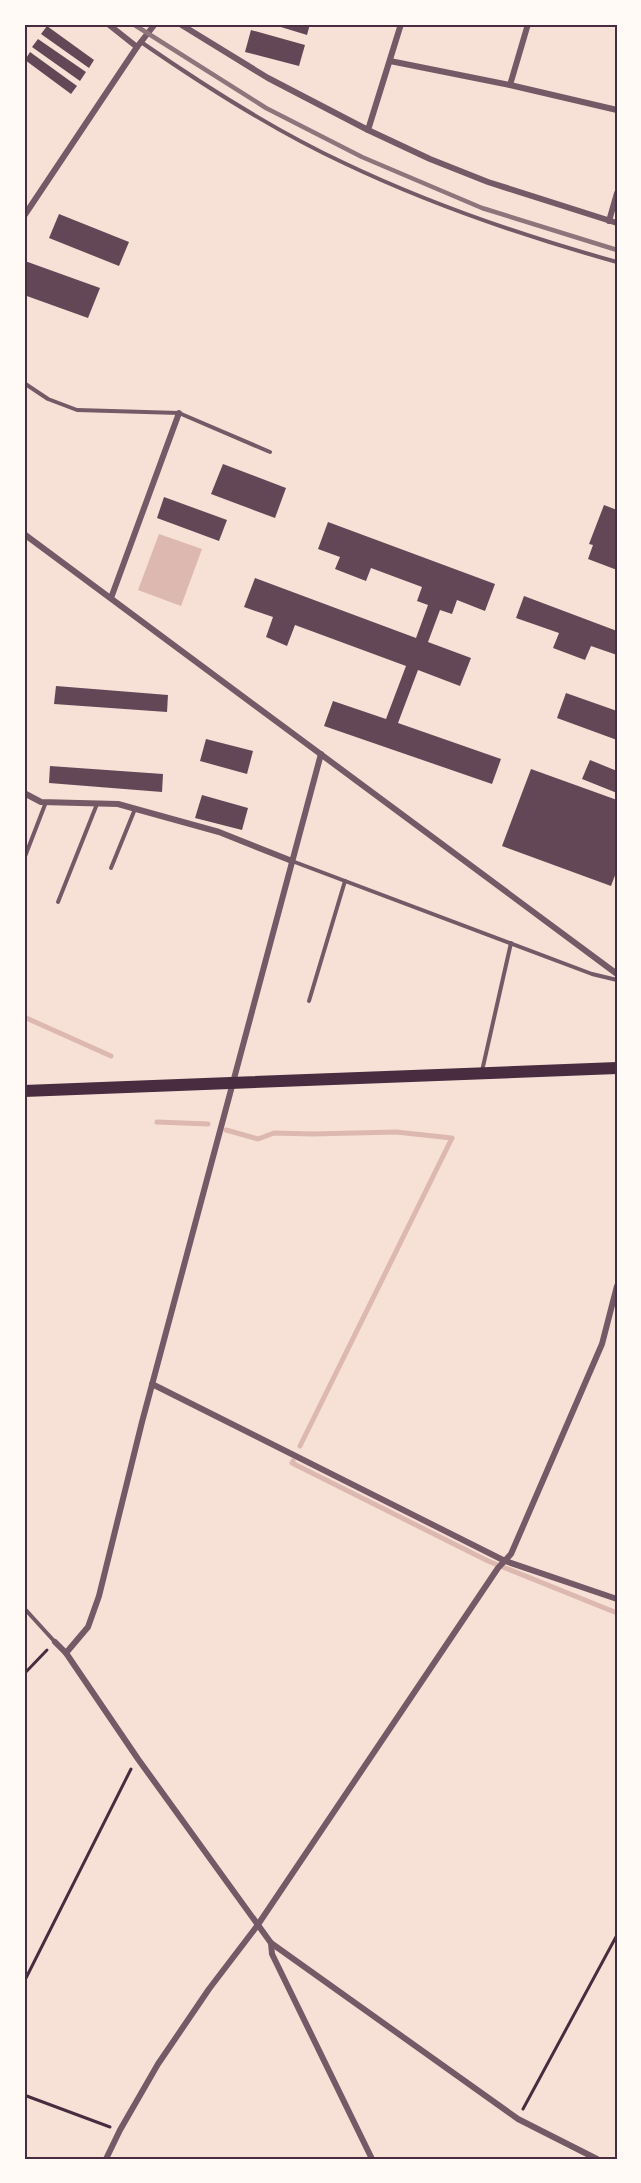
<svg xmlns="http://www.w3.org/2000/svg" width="641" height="2183" font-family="'IBM Plex Sans',sans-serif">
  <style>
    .water { fill: #dcb8b0 }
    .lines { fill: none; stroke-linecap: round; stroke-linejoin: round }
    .stream { stroke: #dcb8b0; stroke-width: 5 }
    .building { fill: #644757 }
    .path { stroke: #4a2c40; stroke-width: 3 }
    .service { stroke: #755966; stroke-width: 4 }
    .minor { stroke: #755966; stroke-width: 6 }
    .primary { stroke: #4a2c40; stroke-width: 12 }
    .rail { stroke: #8f747c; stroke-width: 4.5 }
    .neatline { fill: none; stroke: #4a2c40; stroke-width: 2 }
  </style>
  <rect width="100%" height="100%" fill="#f7e1d7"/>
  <polygon class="water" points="159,534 202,549 181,606 138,590"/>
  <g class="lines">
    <g class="stream">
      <polyline points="24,1017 111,1056"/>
      <polyline points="157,1122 208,1124"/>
      <polyline points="226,1130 258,1139 274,1133 312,1134 396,1132 452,1138 300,1446"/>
      <polyline points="293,1461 292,1463 488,1561 617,1613"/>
    </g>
  </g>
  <g class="building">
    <polygon points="271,24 310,24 307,35"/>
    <polygon points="47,26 94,60 89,68 41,34"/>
    <polygon points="251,30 305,45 299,66 245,52"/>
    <polygon points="38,39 86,72 80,81 32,47"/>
    <polygon points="30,52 77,86 71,94 25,60"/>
    <polygon points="59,214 129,242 119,266 49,238"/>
    <polygon points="25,261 100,288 88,318 24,295"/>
    <polygon points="223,464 286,488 275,518 211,494"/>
    <polygon points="164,497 227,520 219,541 157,518"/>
    <polygon points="604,505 617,510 617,570 588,559 593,545 589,544"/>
    <polygon points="328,522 495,584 485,611 457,600 452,614 440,610 428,642 471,658 460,686 418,670 398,723 501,759 492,784 324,726 333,701 386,719 406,666 295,625 287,646 266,637 273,617 244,607 255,578 416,638 428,605 417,601 422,587 371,568 366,581 335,569 340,557 318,549"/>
    <polygon points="524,596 617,631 617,655 591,646 585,660 553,648 559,633 516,618"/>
    <polygon points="56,686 168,695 167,712 54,704"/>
    <polygon points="566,693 617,711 617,740 557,718"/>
    <polygon points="206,739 253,751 247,774 200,761"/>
    <polygon points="590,760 617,771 617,793 582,779"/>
    <polygon points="50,766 163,774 162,792 49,783"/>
    <polygon points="531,769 617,800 617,870 611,886 502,846"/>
    <polygon points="202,795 248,808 242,830 195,818"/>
  </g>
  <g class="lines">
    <g class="path">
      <polyline points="24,1674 47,1650"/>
      <polyline points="24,1982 131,1769"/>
      <polyline points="24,2095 110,2127"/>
      <polyline points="523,2109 617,1935"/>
    </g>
    <g class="service">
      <path d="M 141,42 C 206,87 273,130 344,163 C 432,205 523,236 617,262"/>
      <polyline points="24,383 48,399 77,410 179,413 270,452"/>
      <polyline points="24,859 46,802"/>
      <polyline points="292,861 592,974 617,980"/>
      <polyline points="111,868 135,809"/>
      <polyline points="58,902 97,804"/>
      <polyline points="309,1001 345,881"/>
      <polyline points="482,1071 511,943"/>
      <polyline points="24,1608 55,1642"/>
    </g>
    <g class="minor">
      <polyline points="108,24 137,47"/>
      <polyline points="180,24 268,78 368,130 430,159 488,182 617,223"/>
      <polyline points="390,61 510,85 617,110"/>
      <polyline points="510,85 528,24"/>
      <polyline points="368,130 401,24"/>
      <polyline points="24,216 137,47 155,24"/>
      <polyline points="609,221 617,193"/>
      <polyline points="24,534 617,974"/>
      <polyline points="111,598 179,413"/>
      <polyline points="24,793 41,802 118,804 219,832 292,861"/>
      <polyline points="152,1384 505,1561 617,1599"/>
      <polyline points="55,1642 66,1653 138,1759 271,1943 518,2119 597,2159"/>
      <polyline points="66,1653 88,1627 99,1596 142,1422 321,754"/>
      <polyline points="271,1943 272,1954 372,2159"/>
      <polyline points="106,2159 120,2130 158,2064 209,1989 257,1926 498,1568 511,1554 602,1344 617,1286"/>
    </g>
    <polyline class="primary" points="24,1091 617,1068"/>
    <polyline class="rail" points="133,24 266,108 362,157 482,208 617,250"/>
  </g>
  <rect width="641" height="2183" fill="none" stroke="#fffaf5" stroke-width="51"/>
  <rect x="26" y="26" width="590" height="2132" class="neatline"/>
</svg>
